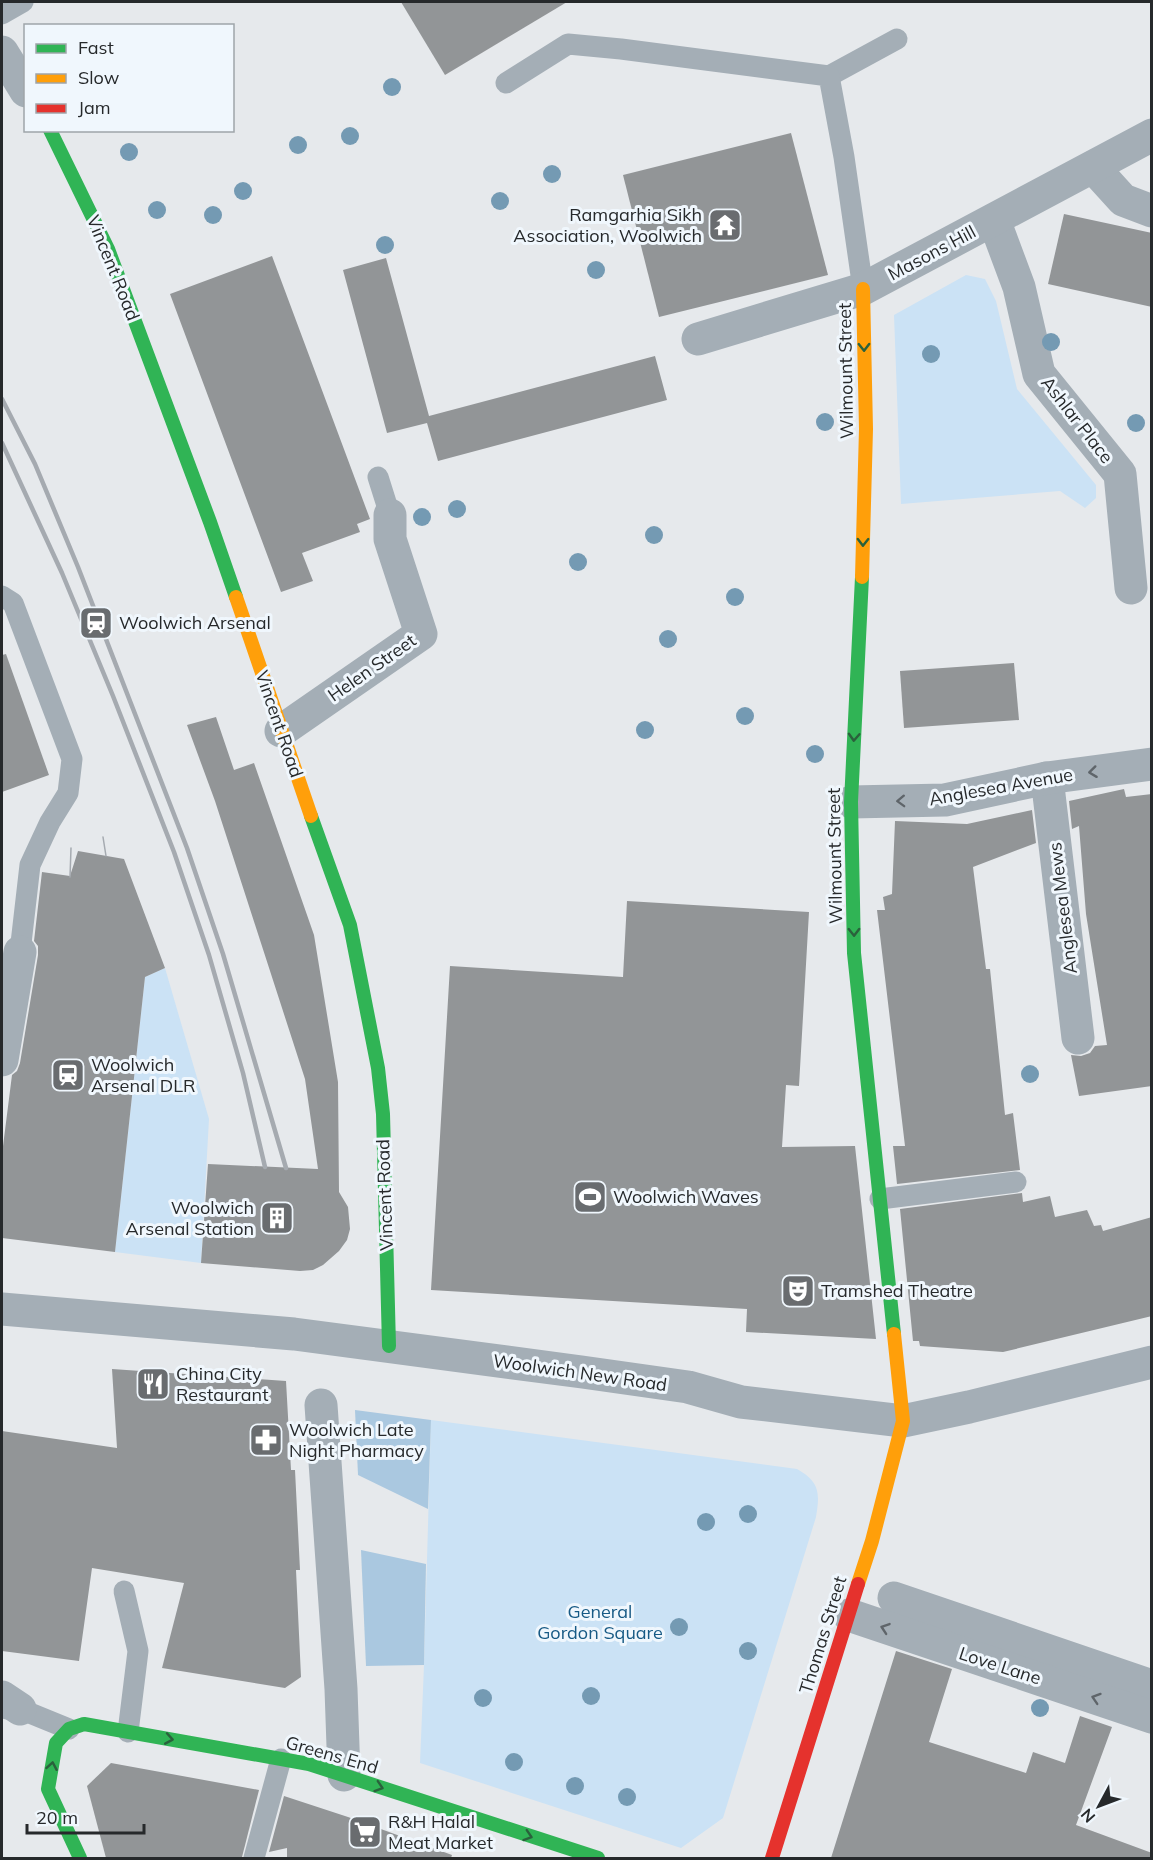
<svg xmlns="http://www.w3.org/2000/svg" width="1153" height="1860" font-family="Mulish,sans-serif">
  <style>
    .green { fill: #cbe2f5 }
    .water { fill: #aac8e0 }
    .building { fill: #929597 }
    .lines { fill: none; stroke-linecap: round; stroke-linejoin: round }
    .lane { stroke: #a4aeb6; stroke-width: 21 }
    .street { stroke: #a4aeb6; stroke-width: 33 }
    .fast { stroke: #30b455; stroke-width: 14 }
    .slow { stroke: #ff9f0a; stroke-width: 14 }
    .jam { stroke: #e5322d; stroke-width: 14 }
    .tram { stroke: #a5aab0; stroke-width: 1.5 }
    .rail { stroke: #a5aab0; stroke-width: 4.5 }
    .tree { fill: #749ab3 }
    .oneway { stroke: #2a613c }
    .oneway2 { stroke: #5f656a }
    .labels { text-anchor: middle; stroke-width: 6; stroke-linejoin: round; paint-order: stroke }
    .poi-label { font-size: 18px; fill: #26292b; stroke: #f0f7fd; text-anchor: start }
    .street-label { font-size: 18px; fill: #26292b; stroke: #f0f7fd }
    .park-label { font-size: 18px; fill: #175a85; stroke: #f0f7fd }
  </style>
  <rect width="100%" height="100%" fill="#e6e9ec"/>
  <g class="green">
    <polygon points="966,275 985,279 996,301 1017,389 1096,485 1096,498 1085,508 1060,491 901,504 894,315"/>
    <polygon points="165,968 209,1119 201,1263 115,1252 145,977"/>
    <path d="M 431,1420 L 797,1469 C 820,1482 820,1493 816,1517 L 723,1818 L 681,1848 L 420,1763 L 424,1665 Z"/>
  </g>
  <g class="water">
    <polygon points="355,1410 431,1420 428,1509 358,1475"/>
    <polygon points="361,1550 426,1564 424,1665 366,1666"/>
  </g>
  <g class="building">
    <polygon points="401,2 567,2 445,75"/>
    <polygon points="791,133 828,275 659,317 623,175"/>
    <polygon points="1064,214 1152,233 1152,307 1048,284"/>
    <polygon points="272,256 370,519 357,524 360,532 302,553 313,581 281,592 170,294"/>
    <polygon points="386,258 429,416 655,356 667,400 438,461 427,423 387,433 343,270"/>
    <polygon points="6,654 49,775 2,792 2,655"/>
    <polygon points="1014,663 1019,720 904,728 900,671"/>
    <polygon points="216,717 234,770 254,763 314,935 338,1082 339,1192 348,1207 350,1229 347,1240 339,1251 323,1265 313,1270 300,1271 201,1263 208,1164 318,1169 305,1079 215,801 187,725"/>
    <polygon points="1124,789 1126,797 1152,794 1152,1086 1079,1096 1071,1055 1081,1056 1090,1053 1095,1046 1107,1045 1086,914 1079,826 1072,829 1069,801"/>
    <polygon points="1032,810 1036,843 973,867 986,969 990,969 1005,1115 1013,1113 1020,1170 897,1184 893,1146 905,1146 877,910 885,910 883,897 892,894 895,821 967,824"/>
    <polygon points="78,851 124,859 165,968 145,977 115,1252 2,1238 2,1154 12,1075 17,1071 20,1063 38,955 38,946 34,941 42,872 70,876"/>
    <polygon points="627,901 809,912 799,1086 786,1085 782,1147 855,1146 876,1339 746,1332 747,1309 431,1290 450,966 623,977"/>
    <polygon points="1022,1193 1023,1202 1050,1196 1055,1217 1087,1210 1094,1226 1101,1225 1103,1231 1152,1217 1152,1316 1003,1352 920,1346 919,1341 913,1341 900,1209"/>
    <polygon points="112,1369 286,1381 291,1470 295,1470 300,1570 296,1570 301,1677 285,1688 162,1668 184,1583 92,1568 79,1661 2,1651 2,1431 117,1448"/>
    <polygon points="896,1651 952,1669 929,1742 1026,1773 1033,1752 1065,1763 1080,1716 1112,1727 1076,1825 1152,1853 1152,1858 831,1858"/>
    <polygon points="111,1763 259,1790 242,1857 234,1858 106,1858 87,1786"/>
    <polygon points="284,1796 348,1817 452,1855 451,1858 287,1858 287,1848 269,1852"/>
  </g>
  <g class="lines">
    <g class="lane">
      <polyline points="2,14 23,2"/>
      <polyline points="829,76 897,39"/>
      <polyline points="506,83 568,44 621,49 829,76 844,157 863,289"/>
      <polyline points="378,477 390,515"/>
      <polyline points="2,596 13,603 72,759 68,793 50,822 30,865 20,952"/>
      <polyline points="880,1199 1016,1182"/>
      <polyline points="124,1591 138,1651 128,1732"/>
      <polyline points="7,1709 20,1709 69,1729"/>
      <polyline points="254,1858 281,1759"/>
    </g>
    <g class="street">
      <polyline points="2,52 26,91"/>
      <polyline points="1093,167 1123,200 1152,211"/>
      <polyline points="994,220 1019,287 1039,374 1120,474 1131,588"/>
      <polyline points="698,339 863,289 1152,135"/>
      <polyline points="281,731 421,634 390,539 390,515"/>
      <polyline points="1047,778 1078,1038"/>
      <polyline points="851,802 945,800 1047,778 1152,764"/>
      <polyline points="2,1060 20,952"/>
      <polyline points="2,1309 294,1334 582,1372 688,1387 741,1402 903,1421 969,1407 1152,1362"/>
      <polyline points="321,1405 341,1689 344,1775"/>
      <polyline points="894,1598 1152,1686"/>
      <polyline points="849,1615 1152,1717"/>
      <polyline points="2,1697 20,1709"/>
    </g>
    <g class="fast">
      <polyline points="50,130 108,249 210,522 236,597"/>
      <polyline points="862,577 851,802 854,953 894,1334"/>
      <polyline points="311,816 350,925 378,1068 383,1114 389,1346"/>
      <polyline points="80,1858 48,1789 56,1743 69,1729 84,1724 309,1764 598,1858"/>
    </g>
    <g class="slow">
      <polyline points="862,577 866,429 863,289"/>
      <polyline points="236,597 311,816"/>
      <polyline points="858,1584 872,1541 903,1421 894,1334"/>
    </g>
    <polyline class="jam" points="772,1858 858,1584"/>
    <g class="tram">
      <polyline points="103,837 106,856"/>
      <polyline points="70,877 71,848"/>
    </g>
    <g class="rail">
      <polyline points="2,399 35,464 78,567 187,848 223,954 286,1168"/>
      <polyline points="2,443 62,573 113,696 174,852 209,955 243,1073 265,1167"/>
    </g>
  </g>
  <g class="tree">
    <circle cx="392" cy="87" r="9"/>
    <circle cx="350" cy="136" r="9"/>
    <circle cx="298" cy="145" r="9"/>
    <circle cx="129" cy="152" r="9"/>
    <circle cx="552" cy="174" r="9"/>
    <circle cx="243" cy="191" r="9"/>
    <circle cx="500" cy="201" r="9"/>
    <circle cx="157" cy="210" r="9"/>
    <circle cx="213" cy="215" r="9"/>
    <circle cx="385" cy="245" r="9"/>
    <circle cx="596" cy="270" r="9"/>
    <circle cx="1051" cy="342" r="9"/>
    <circle cx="931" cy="354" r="9"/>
    <circle cx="825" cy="422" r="9"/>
    <circle cx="1136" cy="423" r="9"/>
    <circle cx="457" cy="509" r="9"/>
    <circle cx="422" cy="517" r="9"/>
    <circle cx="654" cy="535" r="9"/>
    <circle cx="578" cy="562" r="9"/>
    <circle cx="735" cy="597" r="9"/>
    <circle cx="668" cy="639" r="9"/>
    <circle cx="745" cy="716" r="9"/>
    <circle cx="645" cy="730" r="9"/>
    <circle cx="815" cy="754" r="9"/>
    <circle cx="1030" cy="1074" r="9"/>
    <circle cx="748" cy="1514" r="9"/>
    <circle cx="706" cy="1522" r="9"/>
    <circle cx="679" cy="1627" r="9"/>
    <circle cx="748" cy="1651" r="9"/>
    <circle cx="591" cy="1696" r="9"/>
    <circle cx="483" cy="1698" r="9"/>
    <circle cx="1040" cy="1708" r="9"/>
    <circle cx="514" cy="1762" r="9"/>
    <circle cx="575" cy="1786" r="9"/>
    <circle cx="627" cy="1797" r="9"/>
  </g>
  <defs><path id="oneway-chevron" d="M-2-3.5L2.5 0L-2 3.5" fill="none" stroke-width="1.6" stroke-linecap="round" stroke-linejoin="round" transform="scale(1.5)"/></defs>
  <g class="oneway">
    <use href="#oneway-chevron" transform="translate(864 347) rotate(89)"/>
    <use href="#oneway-chevron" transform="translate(863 542) rotate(91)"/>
    <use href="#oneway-chevron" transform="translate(854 737) rotate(93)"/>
    <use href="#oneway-chevron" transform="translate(854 932) rotate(89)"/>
    <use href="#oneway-chevron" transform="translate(169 1739) rotate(10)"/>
    <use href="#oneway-chevron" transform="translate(52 1766) rotate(-80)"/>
    <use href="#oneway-chevron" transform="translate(379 1787) rotate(18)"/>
    <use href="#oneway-chevron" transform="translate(528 1836) rotate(18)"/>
  </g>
  <g class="oneway2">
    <use href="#oneway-chevron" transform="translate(1093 772) rotate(173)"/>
    <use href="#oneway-chevron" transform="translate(901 801) rotate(178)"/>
    <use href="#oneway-chevron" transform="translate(885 1628) rotate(-161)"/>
    <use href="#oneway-chevron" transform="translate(1096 1698) rotate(-162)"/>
  </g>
  <defs>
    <symbol id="temple-square" viewBox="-11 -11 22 22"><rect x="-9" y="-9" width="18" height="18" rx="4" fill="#696c6f" stroke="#f0f7fd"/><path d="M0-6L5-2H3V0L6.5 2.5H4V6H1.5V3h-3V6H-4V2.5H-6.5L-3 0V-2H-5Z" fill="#fff"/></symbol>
    <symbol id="station-square" viewBox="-11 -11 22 22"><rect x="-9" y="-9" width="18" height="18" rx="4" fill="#696c6f" stroke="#f0f7fd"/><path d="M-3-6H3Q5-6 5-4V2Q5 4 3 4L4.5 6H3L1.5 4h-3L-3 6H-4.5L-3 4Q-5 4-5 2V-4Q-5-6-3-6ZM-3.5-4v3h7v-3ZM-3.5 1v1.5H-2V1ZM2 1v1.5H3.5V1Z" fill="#fff"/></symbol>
    <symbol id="stadium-square" viewBox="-11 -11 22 22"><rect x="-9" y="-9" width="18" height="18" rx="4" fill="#696c6f" stroke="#f0f7fd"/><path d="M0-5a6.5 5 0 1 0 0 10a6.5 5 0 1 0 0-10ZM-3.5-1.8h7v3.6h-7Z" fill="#fff"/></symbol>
    <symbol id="building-square" viewBox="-11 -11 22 22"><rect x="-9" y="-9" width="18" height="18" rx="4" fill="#696c6f" stroke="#f0f7fd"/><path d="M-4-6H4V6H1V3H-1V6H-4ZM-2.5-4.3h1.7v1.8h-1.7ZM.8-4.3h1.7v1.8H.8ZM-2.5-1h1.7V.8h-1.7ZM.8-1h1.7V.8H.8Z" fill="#fff"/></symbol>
    <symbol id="theatre-square" viewBox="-11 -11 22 22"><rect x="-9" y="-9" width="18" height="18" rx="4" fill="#696c6f" stroke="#f0f7fd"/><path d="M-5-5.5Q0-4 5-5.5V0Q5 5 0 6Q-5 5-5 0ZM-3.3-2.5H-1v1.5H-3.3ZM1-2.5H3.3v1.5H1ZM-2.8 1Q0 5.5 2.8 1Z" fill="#fff"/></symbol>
    <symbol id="restaurant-square" viewBox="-11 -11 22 22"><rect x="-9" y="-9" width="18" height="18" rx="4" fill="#696c6f" stroke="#f0f7fd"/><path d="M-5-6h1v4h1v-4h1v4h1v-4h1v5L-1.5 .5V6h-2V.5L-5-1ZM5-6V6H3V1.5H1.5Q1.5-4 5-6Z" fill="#fff"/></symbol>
    <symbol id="pharmacy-square" viewBox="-11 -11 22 22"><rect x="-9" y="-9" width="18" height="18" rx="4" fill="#696c6f" stroke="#f0f7fd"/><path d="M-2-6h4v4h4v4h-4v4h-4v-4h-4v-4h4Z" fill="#fff"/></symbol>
    <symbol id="supermarket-square" viewBox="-11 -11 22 22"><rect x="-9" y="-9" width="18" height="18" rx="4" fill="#696c6f" stroke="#f0f7fd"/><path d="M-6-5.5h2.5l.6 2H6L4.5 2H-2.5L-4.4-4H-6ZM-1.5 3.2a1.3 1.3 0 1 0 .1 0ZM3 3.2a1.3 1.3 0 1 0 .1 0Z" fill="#fff"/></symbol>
  </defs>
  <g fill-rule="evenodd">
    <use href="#temple-square" x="706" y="206" width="38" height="38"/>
    <use href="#station-square" x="77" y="604" width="38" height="38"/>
    <use href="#station-square" x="49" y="1056" width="38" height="38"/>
    <use href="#stadium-square" x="571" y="1178" width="38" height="38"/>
    <use href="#building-square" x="258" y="1199" width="38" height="38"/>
    <use href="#theatre-square" x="779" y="1272" width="38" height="38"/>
    <use href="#restaurant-square" x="134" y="1365" width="38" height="38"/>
    <use href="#pharmacy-square" x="247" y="1421" width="38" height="38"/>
    <use href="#supermarket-square" x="346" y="1813" width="38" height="38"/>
  </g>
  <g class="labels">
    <g class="poi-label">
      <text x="702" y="221" text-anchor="end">Ramgarhia Sikh<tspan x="702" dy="21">Association, Woolwich</tspan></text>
      <text x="119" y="629">Woolwich Arsenal</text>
      <text x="91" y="1071">Woolwich<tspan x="91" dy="21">Arsenal DLR</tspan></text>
      <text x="613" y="1203">Woolwich Waves</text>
      <text x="254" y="1214" text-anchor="end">Woolwich<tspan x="254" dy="21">Arsenal Station</tspan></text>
      <text x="821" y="1297">Tramshed Theatre</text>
      <text x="176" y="1380">China City<tspan x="176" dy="21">Restaurant</tspan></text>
      <text x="289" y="1436">Woolwich Late<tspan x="289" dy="21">Night Pharmacy</tspan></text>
      <text x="388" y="1828">R&amp;H Halal<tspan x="388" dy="21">Meat Market</tspan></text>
    </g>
    <g class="street-label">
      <text transform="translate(932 253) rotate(-28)" y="6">Masons Hill</text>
      <text transform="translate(113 268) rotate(68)" y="6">Vincent Road</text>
      <text transform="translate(846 371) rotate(-91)" y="6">Wilmount Street</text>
      <text transform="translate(1077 420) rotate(52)" y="6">Ashlar Place</text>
      <text transform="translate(372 668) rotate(-35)" y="6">Helen Street</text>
      <text transform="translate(279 724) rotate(71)" y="6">Vincent Road</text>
      <text transform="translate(1001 787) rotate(-10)" y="6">Anglesea Avenue</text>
      <text transform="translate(835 856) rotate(-91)" y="6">Wilmount Street</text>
      <text transform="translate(1063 908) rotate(-97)" y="6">Anglesea Mews</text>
      <text transform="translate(385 1195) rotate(-92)" y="6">Vincent Road</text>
      <text transform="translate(580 1373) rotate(8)" y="6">Woolwich New Road</text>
      <text transform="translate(823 1635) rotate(-73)" y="6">Thomas Street</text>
      <text transform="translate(1000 1666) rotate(18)" y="6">Love Lane</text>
      <text transform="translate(332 1755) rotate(16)" y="6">Greens End</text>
    </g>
    <g class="park-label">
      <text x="600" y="1618">General<tspan x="600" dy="21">Gordon Square</tspan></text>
    </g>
  </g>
  <rect width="1153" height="1860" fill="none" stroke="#26292b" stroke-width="6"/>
  <rect x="24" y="24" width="210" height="108" fill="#f0f7fd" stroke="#9fa5a9" stroke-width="1.5"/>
  <rect x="36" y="44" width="30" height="9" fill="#30b455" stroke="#9fa5a9" stroke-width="1.5"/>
  <text x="78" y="54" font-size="18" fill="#26292b">Fast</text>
  <rect x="36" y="74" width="30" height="9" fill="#ff9f0a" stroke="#9fa5a9" stroke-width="1.5"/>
  <text x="78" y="84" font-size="18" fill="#26292b">Slow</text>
  <rect x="36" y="104" width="30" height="9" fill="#e5322d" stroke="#9fa5a9" stroke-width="1.5"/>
  <text x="78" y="114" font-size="18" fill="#26292b">Jam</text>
  <g transform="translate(1099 1806) rotate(229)" stroke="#f0f7fd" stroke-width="4.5" paint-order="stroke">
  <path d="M0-4.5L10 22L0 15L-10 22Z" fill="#26292b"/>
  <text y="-9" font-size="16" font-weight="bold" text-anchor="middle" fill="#26292b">N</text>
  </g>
  <path d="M27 1824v9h117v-9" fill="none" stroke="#26292b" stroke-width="3"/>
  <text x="36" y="1824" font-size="18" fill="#26292b" stroke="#f0f7fd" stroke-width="4.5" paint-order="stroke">20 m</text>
</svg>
